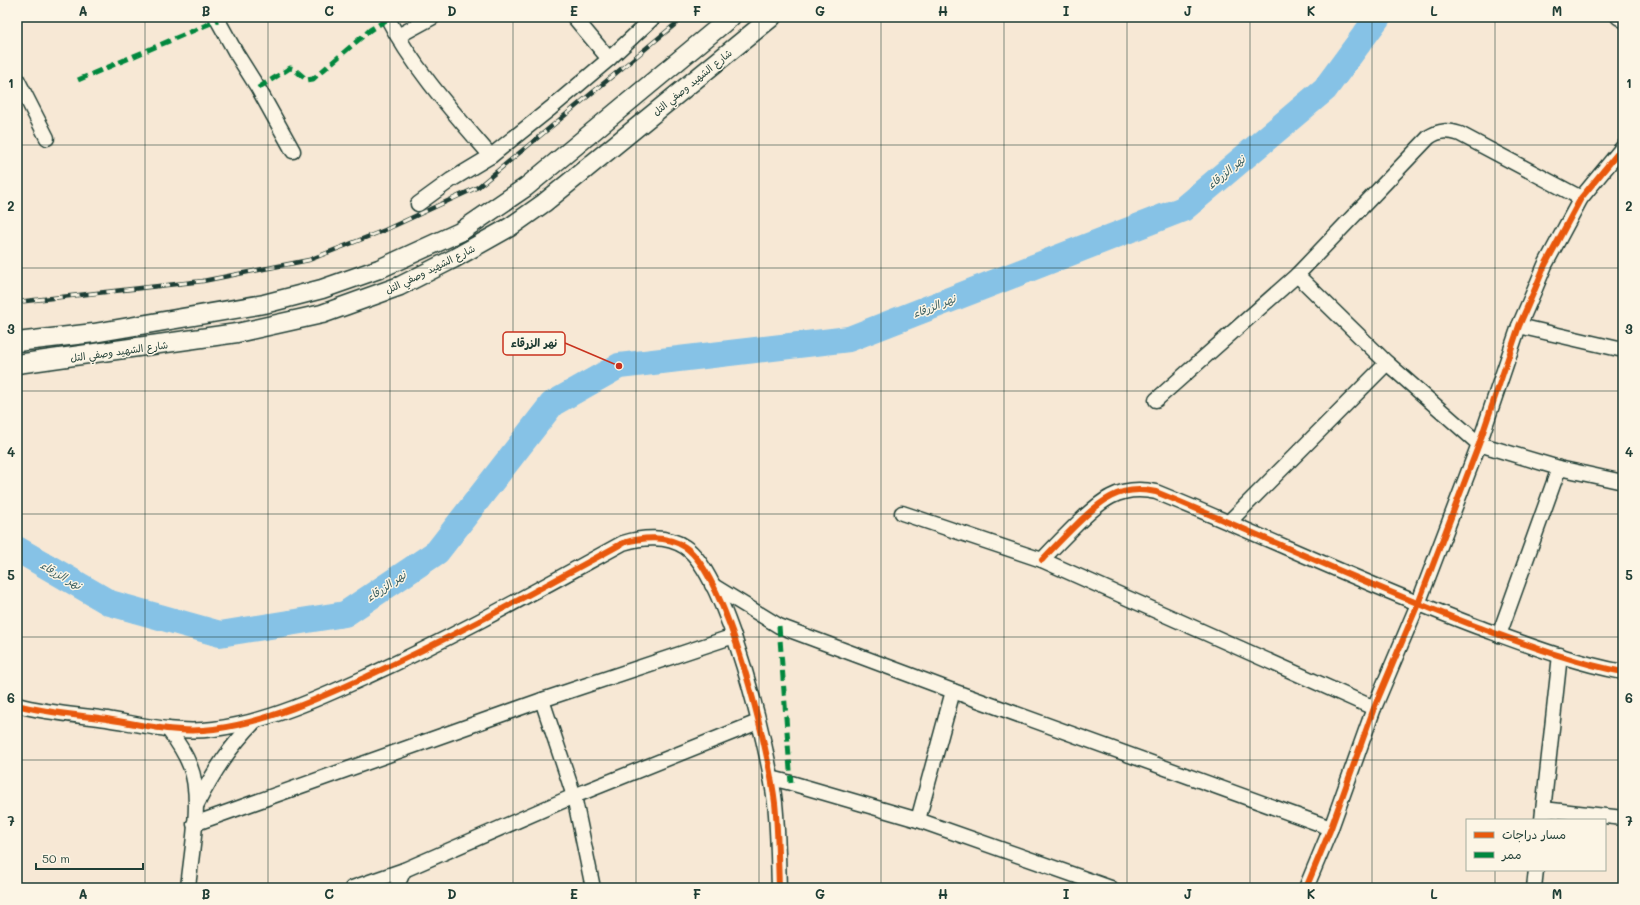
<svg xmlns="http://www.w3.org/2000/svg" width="1640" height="905" font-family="Mali,'Playpen Sans Arabic',sans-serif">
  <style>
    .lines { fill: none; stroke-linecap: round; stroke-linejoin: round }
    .river { stroke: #86c2e6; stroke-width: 26 }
    .minor-casing { stroke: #1f3d34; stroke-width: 17 }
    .major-casing { stroke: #1f3d34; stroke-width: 21 }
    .minor { stroke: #fcf5e5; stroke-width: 14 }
    .major { stroke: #fcf5e5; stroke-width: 18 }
    .rail-casing { stroke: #1f3d34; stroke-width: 4.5 }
    .rail { stroke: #fcf5e5; stroke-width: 3; stroke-dasharray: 9; stroke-linecap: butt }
    .quiet { stroke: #00873e; stroke-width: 5; stroke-dasharray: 10 5; stroke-linecap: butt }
    .cycleway-casing { stroke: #fcf5e5; stroke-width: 8 }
    .cycleway { stroke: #e8590c; stroke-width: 6 }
    .grid { fill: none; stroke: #1f3d34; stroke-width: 1; stroke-opacity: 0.55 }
    .labels { text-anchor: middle; stroke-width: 3; stroke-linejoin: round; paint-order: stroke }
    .street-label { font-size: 10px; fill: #1f3d34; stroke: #fcf5e5 }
    .water-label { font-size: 11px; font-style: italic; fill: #395e60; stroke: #fcf5e5 }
    .leader { fill: none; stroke: #c8321e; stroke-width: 1.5 }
    .callout-dot { fill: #c8321e; stroke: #fcf5e5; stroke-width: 1.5 }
    .callout { fill: #fcf5e5; stroke: #c8321e; stroke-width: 1.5 }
    .callout-label { font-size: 11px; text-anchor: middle; font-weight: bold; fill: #1f3d34 }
    .neatline { fill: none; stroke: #1f3d34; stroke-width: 1.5 }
    .grid-label { font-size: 13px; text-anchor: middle; font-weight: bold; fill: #1f3d34 }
  </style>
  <rect width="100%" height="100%" fill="#f7e8d5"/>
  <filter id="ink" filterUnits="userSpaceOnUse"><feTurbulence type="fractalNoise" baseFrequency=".025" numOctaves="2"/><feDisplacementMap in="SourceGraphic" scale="8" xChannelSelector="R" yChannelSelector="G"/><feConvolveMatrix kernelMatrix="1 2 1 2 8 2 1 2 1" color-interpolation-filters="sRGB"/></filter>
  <g filter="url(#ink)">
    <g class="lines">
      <polyline class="river" points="17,549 110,603 220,634 345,614 437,552 552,404 619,366 849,339 1183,209 1325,89 1378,17"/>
      <defs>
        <g id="minor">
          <polyline points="216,17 236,53 258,88 293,151"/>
          <path d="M 387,17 C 413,68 453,112 491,156"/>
          <polyline points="574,17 609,59"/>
          <polyline points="1618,17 1623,20"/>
          <polyline points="398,36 433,17"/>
          <polyline points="17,79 47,138"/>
          <polyline points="418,204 451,180 491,156 551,108 609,59 654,17"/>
          <polyline points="1297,275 1387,363 1479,444 1559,468 1623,482"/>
          <polyline points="1519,326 1623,350"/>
          <path d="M 1156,400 L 1297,275 L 1429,137 C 1440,130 1447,130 1460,134 L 1581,198"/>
          <polyline points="902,513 1042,560 1374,708"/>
          <polyline points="1229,522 1387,363"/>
          <path d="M 1042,560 C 1053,548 1064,537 1075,526 C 1100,501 1119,484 1156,492 C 1264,536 1369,586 1478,627 C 1525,644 1574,663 1623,672"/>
          <polyline points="712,585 779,626 953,691 1331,828"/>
          <polyline points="1499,635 1559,468"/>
          <polyline points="542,700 574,796 593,888"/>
          <path d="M 17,705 C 47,713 77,715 107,719 C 143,725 178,734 214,729 C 268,722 320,698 368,676 C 456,636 539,589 623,543 C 642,537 667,535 685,547 C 727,575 769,751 775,803 C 778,831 778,860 779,888"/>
          <path d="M 168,729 C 177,741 185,753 190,766 C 203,797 191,854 188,888"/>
          <polyline points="771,778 791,783 918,820 1111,888"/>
          <path d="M 197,804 C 214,771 229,748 255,721"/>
          <polyline points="1543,809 1623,818"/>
          <polyline points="918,820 953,691"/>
          <polyline points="1542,820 1560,655"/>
          <polyline points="194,824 542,700 734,636"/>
          <polyline points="352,888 404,870 574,796 758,722"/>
          <polyline points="396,888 404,870"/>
          <polyline points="1306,888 1331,828 1374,708 1418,604 1479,444 1519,326 1535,289 1545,265 1581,198 1623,147"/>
          <polyline points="1534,888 1536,870"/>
        </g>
        <g id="major">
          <polyline points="17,342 94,333 264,304 322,289 379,269 460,232 526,187 731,17"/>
          <polyline points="17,364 237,333 322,314 400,286 453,259 510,227 544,203 772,17"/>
        </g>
      </defs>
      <use href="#minor" class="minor-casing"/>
      <use href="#major" class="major-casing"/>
      <use href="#minor" class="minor"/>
      <use href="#major" class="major"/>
      <defs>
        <polyline id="rail" points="17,302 203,281 309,260 385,230 478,187 684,17"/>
      </defs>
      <use href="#rail" class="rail-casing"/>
      <use href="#rail" class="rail"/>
      <g class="quiet">
        <polyline points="78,80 218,20"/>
        <polyline points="258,88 290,68 294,69 307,80 313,79 370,30 388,19"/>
        <polyline points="779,626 791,783"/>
      </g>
      <defs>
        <g id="cycleway">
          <path d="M 1042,560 C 1053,548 1064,537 1075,526 C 1100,501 1119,484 1156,492 C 1264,536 1369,586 1478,627 C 1525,644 1574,663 1623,672"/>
          <path d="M 17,705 C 47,713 77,715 107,719 C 143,725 178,734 214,729 C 268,722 320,698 368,676 C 456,636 539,589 623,543 C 642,537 667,535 685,547 C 727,575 769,751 775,803 C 778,831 778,860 779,888"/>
          <polyline points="1306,888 1331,828 1374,708 1418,604 1479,444 1519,326 1535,289 1545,265 1581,198 1623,147"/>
        </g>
      </defs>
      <use href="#cycleway" class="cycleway-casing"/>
      <use href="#cycleway" class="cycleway"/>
    </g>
  </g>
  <path class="grid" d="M 145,17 L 145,888M 268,17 L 268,888M 390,17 L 390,888M 513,17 L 513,888M 636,17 L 636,888M 759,17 L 759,888M 881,17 L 881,888M 1004,17 L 1004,888M 1127,17 L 1127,888M 1250,17 L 1250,888M 1372,17 L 1372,888M 1495,17 L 1495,820M 17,145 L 1623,145M 17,268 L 1623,268M 17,391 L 1623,391M 17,514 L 1623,514M 17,637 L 1623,637M 17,760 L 1623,760M 1495,870 L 1495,888"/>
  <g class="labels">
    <g class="street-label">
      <text transform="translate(692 82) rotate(-39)" y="4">شارع الشهيد وصفي التل</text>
      <text transform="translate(430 269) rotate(-26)" y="4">شارع الشهيد وصفي التل</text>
      <text transform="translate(119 351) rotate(-8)" y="4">شارع الشهيد وصفي التل</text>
    </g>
    <g class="water-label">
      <text transform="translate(1226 172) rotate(-40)" y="4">نهر الزرقاء</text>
      <text transform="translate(934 306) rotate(-21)" y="4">نهر الزرقاء</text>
      <text transform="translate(61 575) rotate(30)" y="4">نهر الزرقاء</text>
      <text transform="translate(386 586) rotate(-34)" y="4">نهر الزرقاء</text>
    </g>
  </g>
  <path class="leader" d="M619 366L565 343"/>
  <circle class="callout-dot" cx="619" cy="366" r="4"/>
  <rect class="callout" x="503" y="332" width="62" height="23" rx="4"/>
  <g class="callout-label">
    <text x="534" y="347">نهر الزرقاء</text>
  </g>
  <rect width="1640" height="905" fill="none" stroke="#fcf5e5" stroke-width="44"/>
  <rect x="1466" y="819" width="140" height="52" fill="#fcf5e5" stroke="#a4ab9e"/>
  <rect x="1474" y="832" width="20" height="6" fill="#e8590c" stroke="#a4ab9e"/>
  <text x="1502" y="839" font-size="12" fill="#1f3d34">مسار دراجات</text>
  <rect x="1474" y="852" width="20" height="6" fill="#00873e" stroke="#a4ab9e"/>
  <text x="1502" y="859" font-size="12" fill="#1f3d34">ممر</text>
  <path d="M36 863v6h107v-6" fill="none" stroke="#1f3d34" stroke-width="2"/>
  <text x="42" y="863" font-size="12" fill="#1f3d34" stroke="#fcf5e5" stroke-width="3" paint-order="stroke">50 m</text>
  <rect x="22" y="22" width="1596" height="861" class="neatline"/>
  <g class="grid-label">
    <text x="83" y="16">A</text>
    <text x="206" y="16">B</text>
    <text x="329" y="16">C</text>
    <text x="452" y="16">D</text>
    <text x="574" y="16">E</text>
    <text x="697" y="16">F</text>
    <text x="820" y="16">G</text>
    <text x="943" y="16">H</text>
    <text x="1066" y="16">I</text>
    <text x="1188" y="16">J</text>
    <text x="1311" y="16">K</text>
    <text x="1434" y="16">L</text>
    <text x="1557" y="16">M</text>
    <text x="11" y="88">1</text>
    <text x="1629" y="88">1</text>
    <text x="11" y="211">2</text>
    <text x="1629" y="211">2</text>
    <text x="11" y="334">3</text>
    <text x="1629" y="334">3</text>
    <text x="11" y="457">4</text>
    <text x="1629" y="457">4</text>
    <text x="11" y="580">5</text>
    <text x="1629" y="580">5</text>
    <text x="11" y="703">6</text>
    <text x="1629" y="703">6</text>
    <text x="11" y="826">7</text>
    <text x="1629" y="826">7</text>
    <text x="83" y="899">A</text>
    <text x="206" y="899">B</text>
    <text x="329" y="899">C</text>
    <text x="452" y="899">D</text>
    <text x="574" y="899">E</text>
    <text x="697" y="899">F</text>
    <text x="820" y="899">G</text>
    <text x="943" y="899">H</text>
    <text x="1066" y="899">I</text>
    <text x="1188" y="899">J</text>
    <text x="1311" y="899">K</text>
    <text x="1434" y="899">L</text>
    <text x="1557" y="899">M</text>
  </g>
</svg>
